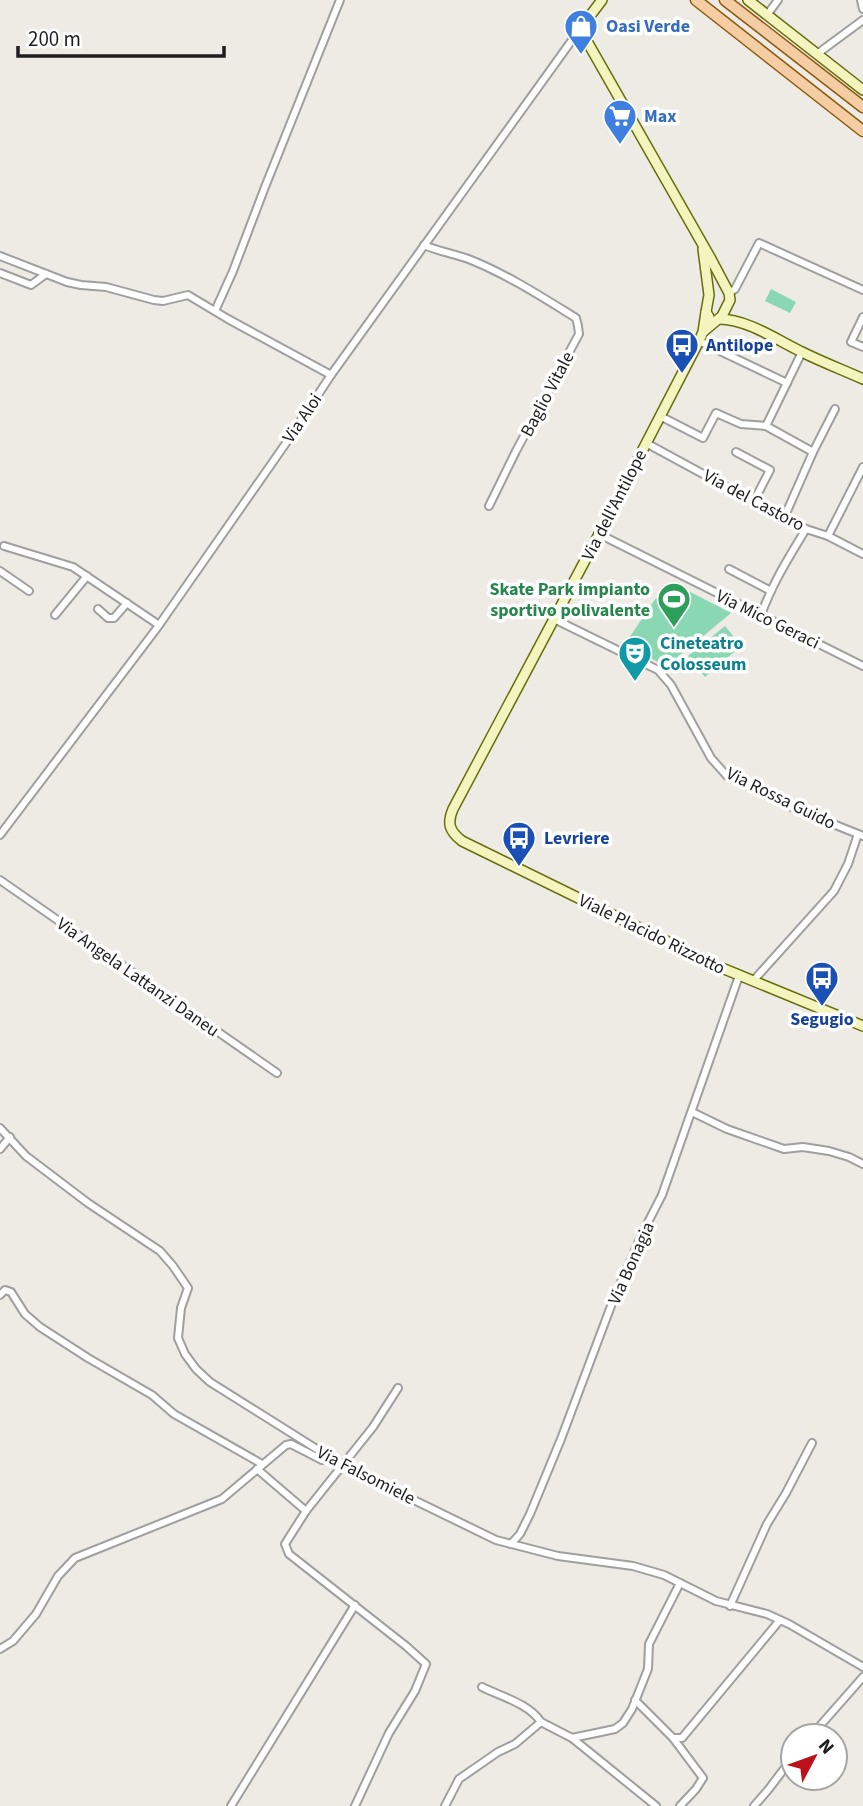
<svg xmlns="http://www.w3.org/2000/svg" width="863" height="1806" font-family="'Source Sans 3',sans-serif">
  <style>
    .pitch { fill: #8ad7b4 }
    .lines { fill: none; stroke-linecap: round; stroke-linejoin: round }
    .street-casing { stroke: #9f9f9f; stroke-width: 10 }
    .secondary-casing { stroke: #686d0e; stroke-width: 12 }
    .primary-casing { stroke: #8c5a0c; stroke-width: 13 }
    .street { stroke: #fff; stroke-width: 6 }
    .secondary { stroke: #f4f4be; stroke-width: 9 }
    .primary { stroke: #f4cda5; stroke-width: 10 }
    .labels { text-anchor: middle; stroke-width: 7; stroke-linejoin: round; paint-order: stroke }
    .shop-label { font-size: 18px; font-weight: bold; fill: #366cbe; stroke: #fff; text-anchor: start }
    .transit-label { font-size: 18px; font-weight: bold; fill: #164399; stroke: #fff; text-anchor: start }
    .street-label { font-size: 18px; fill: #1e1e1e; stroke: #fff }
    .leisure-label { font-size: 18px; font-weight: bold; fill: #27864d; stroke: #fff; text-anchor: end }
    .culture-label { font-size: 18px; font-weight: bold; fill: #0d838f; stroke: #fff; text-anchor: start }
  </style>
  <rect width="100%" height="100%" fill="#eeebe5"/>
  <g class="pitch">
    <polygon points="771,289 796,302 790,313 765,301"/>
    <polygon points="675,584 731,613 672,662 670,660 665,666 625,644 656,598 667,604"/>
    <polygon points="725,626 741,646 705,677 688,656"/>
  </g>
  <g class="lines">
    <defs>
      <g id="street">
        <polyline points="861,0 863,9"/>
        <polyline points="767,15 778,0"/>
        <polyline points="817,54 863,20"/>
        <path d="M 424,245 C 440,252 456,254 471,260 C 508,275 542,297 576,318 L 578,326 L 579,334 L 516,451 L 489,506"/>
        <polyline points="0,256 67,282 81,285 106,287 154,300 163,301 188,295 228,319 331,375"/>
        <polyline points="0,273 31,285 46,274"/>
        <polyline points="729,293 735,289 759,243 863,290"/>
        <polyline points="215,311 233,271 265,187 340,0"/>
        <polyline points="863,317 851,342 863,347"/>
        <polyline points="699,341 787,383"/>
        <polyline points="660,416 703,438 716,413 741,424 766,426 813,452 784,518"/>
        <polyline points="766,426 802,352"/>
        <polyline points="646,443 784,518 806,529 828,536 863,554"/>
        <polyline points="736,452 770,470 754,501"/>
        <polyline points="813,452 835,409"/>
        <polyline points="599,534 863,666"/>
        <polyline points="828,536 863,467"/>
        <polyline points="4,546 73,567 159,625"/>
        <polyline points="729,569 771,591"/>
        <polyline points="0,571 29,591"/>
        <polyline points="98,609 108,618 114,618 127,603"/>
        <polyline points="55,615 87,576"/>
        <path d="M 761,615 C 772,584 789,557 806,529"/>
        <polyline points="554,619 658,670 671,685 711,758 727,776 798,810 863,836"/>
        <polyline points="0,835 157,628 286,443 331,375 580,29"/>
        <polyline points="0,880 277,1073"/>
        <polyline points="753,981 834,891 848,864 858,834"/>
        <polyline points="692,1112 727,1129 784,1149 803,1147 829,1151 849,1157 863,1164"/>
        <polyline points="0,1128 26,1156 88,1203 160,1251 173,1266 188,1288 181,1308 178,1338 185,1354 196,1369 210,1382 342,1465 496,1540 558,1556 633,1566 664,1575 716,1601 767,1614 789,1624 863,1667"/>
        <polyline points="0,1149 10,1137"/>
        <polyline points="0,1295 5,1290 11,1292 25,1314 40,1327 88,1358 152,1395 174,1414 262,1464"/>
        <polyline points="257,1469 306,1511"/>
        <polyline points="511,1544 520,1534 530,1514 561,1439 614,1298 643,1232 662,1195 739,976"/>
        <polyline points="730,1606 767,1524 786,1493 812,1443"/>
        <polyline points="0,1649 13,1641 36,1614 58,1576 75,1558 222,1499 286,1445 291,1444 322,1460 328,1457"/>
        <path d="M 482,1687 C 502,1697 528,1703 541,1722"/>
        <polyline points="635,1700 673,1738 682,1738 780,1620"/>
        <polyline points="811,1736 863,1677"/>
        <polyline points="572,1738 656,1806"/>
        <polyline points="673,1738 703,1778 696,1789 680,1806"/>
        <polyline points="231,1806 355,1605"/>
        <polyline points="355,1806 389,1733 415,1691 426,1664 406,1646 289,1554 285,1544 306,1511 373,1427 398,1388"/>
        <polyline points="445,1806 459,1779 498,1752 515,1744 541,1722 572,1738 615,1729 623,1723 632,1709 648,1669 649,1644 680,1583"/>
        <polyline points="754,1806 768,1790 793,1757"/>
      </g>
      <g id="secondary">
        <polyline points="602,0 580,29 711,259 729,293 730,300 722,316 704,331"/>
        <polyline points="748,0 863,90"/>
        <polyline points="703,249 709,295 706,312 709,317"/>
        <path d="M 706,312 L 703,332 L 699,341 L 606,521 L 453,809 C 447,823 449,831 462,841 L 717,966 L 863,1026"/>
        <path d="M 719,319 C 747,319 777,340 802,352 C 822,362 843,370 863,379"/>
      </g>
      <g id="primary">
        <polyline points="696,0 863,131"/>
        <polyline points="725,0 863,107"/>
      </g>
    </defs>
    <use href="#street" class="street-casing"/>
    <use href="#secondary" class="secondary-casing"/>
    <use href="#primary" class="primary-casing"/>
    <use href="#street" class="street"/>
    <use href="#secondary" class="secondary"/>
    <use href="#primary" class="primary"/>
  </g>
  <defs>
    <symbol id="shop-pin" viewBox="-11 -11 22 30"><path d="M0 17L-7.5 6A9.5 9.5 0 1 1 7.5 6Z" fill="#3f7fe0" stroke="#fff"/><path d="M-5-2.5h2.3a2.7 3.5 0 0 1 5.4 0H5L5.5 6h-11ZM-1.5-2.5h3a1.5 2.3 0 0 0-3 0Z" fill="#fff"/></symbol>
    <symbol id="supermarket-pin" viewBox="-11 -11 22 30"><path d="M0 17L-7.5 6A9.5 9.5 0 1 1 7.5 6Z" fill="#3f7fe0" stroke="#fff"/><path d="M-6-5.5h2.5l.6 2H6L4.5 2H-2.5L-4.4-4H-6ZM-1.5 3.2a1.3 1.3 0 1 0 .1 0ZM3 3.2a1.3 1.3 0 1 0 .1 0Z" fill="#fff"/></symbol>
    <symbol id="bus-pin" viewBox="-11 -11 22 30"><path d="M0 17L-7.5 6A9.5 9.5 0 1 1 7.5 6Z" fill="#1a4fb4" stroke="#fff"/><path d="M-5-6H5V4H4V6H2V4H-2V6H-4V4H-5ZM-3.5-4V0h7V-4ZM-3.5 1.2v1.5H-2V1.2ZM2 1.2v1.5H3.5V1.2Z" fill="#fff"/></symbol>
    <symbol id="stadium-pin" viewBox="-11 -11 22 30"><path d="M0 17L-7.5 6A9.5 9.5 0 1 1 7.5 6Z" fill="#2e9e5b" stroke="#fff"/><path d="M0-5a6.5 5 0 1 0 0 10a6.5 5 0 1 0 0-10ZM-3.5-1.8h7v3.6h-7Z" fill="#fff"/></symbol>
    <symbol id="theatre-pin" viewBox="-11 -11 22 30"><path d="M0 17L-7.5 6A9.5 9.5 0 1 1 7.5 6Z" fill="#0f9aa8" stroke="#fff"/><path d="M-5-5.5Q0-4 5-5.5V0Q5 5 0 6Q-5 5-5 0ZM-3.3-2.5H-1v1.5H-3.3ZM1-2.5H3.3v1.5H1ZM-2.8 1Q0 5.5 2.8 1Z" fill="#fff"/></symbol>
  </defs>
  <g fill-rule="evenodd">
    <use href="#shop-pin" x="562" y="7" width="38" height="52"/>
    <use href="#supermarket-pin" x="601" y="97" width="38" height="52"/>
    <use href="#bus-pin" x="663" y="326" width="38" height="52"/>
    <use href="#stadium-pin" x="655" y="580" width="38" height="52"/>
    <use href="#theatre-pin" x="616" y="634" width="38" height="52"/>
    <use href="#bus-pin" x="500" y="819" width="38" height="52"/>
    <use href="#bus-pin" x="803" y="959" width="38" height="52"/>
  </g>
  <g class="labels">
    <g class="shop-label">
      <text x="606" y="32">Oasi Verde</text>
      <text x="644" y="122">Max</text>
    </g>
    <g class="transit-label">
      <text x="706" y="351">Antilope</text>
      <text x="544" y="844">Levriere</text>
      <text x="822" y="1025" text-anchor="middle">Segugio</text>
    </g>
    <g class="street-label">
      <text transform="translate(547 394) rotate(-62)" y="6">Baglio Vitale</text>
      <text transform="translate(302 418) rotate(-56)" y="6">Via Aloi</text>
      <text transform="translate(754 500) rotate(28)" y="6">Via del Castoro</text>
      <text transform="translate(614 505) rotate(-63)" y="6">Via dell'Antilope</text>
      <text transform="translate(768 619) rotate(26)" y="6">Via Mico Geraci</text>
      <text transform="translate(781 798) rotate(26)" y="6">Via Rossa Guido</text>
      <text transform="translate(652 934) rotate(26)" y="6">Viale Placido Rizzotto</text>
      <text transform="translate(138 977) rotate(35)" y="6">Via Angela Lattanzi Daneu</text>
      <text transform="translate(631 1263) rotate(-66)" y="6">Via Bonagia</text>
      <text transform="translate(366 1475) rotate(27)" y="6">Via Falsomiele</text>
    </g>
    <g class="leisure-label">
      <text x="650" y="595">Skate Park impianto<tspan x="650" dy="21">sportivo polivalente</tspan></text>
    </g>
    <g class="culture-label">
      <text x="660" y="649">Cineteatro<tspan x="660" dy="21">Colosseum</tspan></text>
    </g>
  </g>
  <g transform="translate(814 1757) rotate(49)"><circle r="33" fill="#ffffff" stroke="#a5a5a5" stroke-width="2"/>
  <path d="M0-5L12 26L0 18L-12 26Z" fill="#bc111b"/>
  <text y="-10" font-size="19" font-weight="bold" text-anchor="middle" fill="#1e1e1e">N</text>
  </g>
  <path d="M18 46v10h206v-10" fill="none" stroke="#1e1e1e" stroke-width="3.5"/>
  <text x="28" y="46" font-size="21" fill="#1e1e1e" stroke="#ffffff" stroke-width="5" paint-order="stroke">200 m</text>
</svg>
